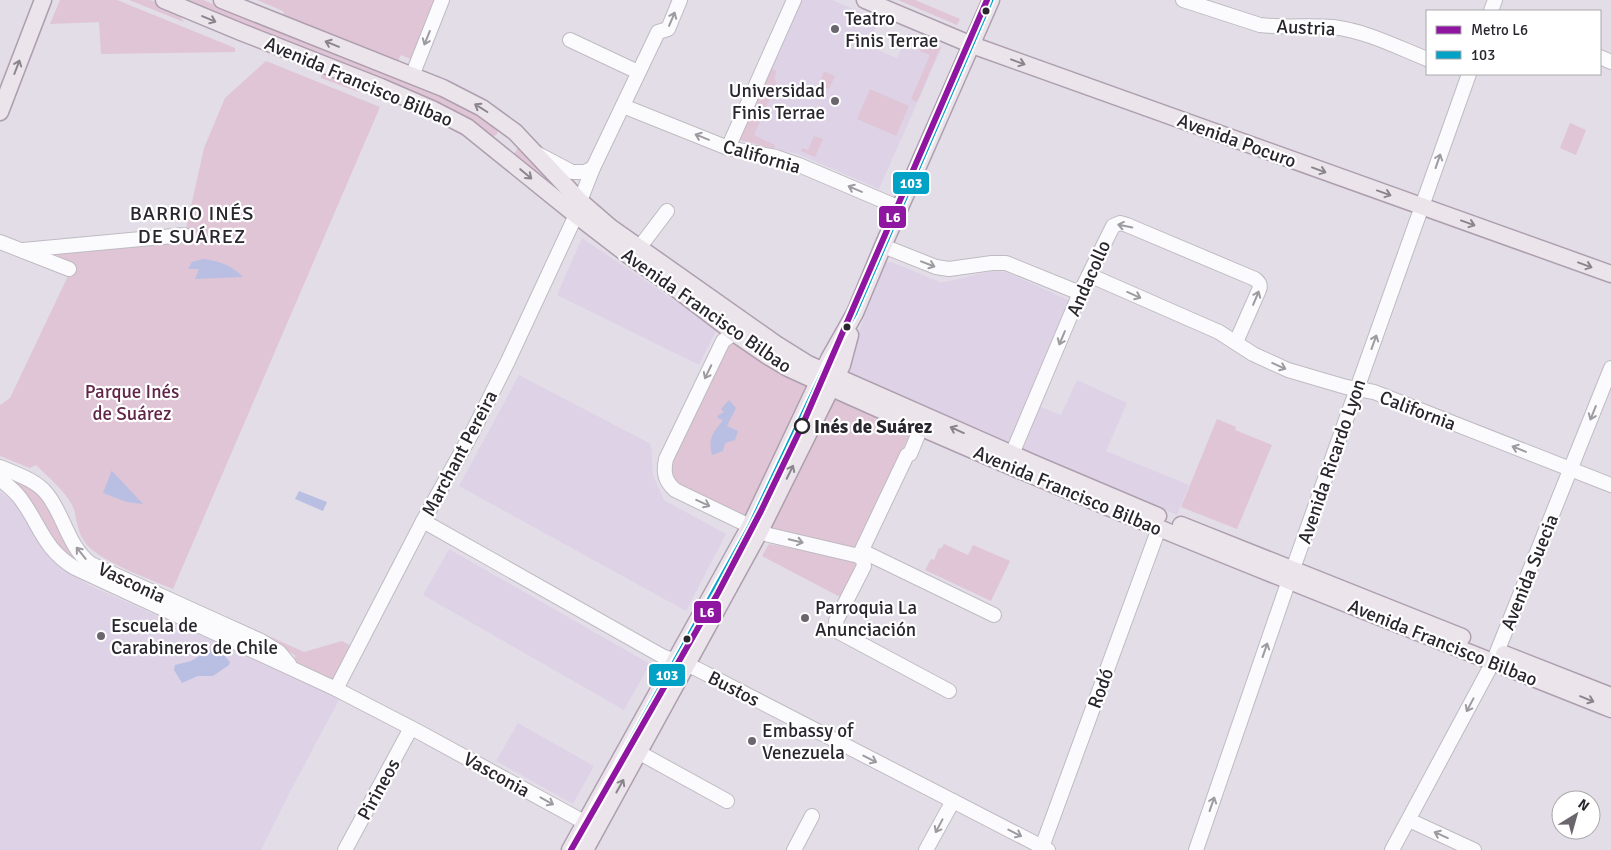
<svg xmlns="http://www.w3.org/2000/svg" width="1611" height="850" font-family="Signika,sans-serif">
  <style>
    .built { fill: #ded3e6 }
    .green { fill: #dfc5d5 }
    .water { fill: #b8bfe2 }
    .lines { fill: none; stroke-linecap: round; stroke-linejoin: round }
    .minor-casing { stroke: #bfbbc2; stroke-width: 16 }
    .major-casing { stroke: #ae9faf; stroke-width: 19 }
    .minor { stroke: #fbfafc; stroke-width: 14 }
    .major { stroke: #ebe4eb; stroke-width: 16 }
    .bus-1-casing { stroke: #fff; stroke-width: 9 }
    .bus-1 { stroke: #02a2c6; stroke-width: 5 }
    .metro-1-casing { stroke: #fff; stroke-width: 10 }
    .metro-1 { stroke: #8e16a1; stroke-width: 6 }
    .oneway { stroke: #8a858c }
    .oneway2 { stroke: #9d9b9f }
    .bus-dot { fill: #2a262d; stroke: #fff; stroke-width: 2 }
    .poi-dot { fill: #6b666e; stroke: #fff; stroke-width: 2 }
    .stop-dot { fill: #fff; stroke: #2a262d; stroke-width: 2.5 }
    .labels { text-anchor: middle; stroke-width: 4.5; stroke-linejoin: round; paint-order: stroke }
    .poi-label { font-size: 19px; fill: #2a262d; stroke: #fff; text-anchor: start }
    .street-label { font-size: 19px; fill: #2a262d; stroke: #fff }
    .park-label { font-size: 19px; fill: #622547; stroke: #fff }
    .stop-label { font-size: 19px; font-weight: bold; fill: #2a262d; stroke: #fff; text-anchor: start }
    .neighbourhood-label { font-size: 20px; letter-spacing: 1px; fill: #2a262d; stroke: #fff }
    .line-badge { stroke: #fff; stroke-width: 2 }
    .badge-label { font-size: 14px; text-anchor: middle; font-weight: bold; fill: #fff }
  </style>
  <rect width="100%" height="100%" fill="#e3dde8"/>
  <g class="built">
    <polygon points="796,0 832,0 879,20 868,46 897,58 908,33 942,47 879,189 798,154 736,139"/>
    <polygon points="582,238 717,329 699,365 557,295"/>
    <polygon points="886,262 891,262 940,282 946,282 986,272 997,271 1008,273 1073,302 1011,443 1007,443 851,373 848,370 847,361"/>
    <polygon points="519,375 651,444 653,475 664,500 726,534 686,611 459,486"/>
    <polygon points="1077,380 1127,403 1106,451 1189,485 1177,515 1023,449 1022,447 1038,406 1061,415"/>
    <polygon points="0,492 15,502 59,563 73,575 89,585 340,698 292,788 261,850 0,850"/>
    <polygon points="449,549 650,664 624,710 423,595"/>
    <polygon points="518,723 594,766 573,804 496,761"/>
  </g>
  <g class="green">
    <polygon points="60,0 117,0 235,48 235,52 101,54 99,22 50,24"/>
    <polygon points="129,0 150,0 176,11 184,22"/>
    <polygon points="176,0 203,0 431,91 480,115 497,128 498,132 496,135 492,137"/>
    <polygon points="257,0 437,0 413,60 401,55 398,61 284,16 283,11"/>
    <polygon points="898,0 915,0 960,19 957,25"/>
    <polygon points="924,41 940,48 917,102 911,99 930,55 920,51"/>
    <path d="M 266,61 L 380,107 L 173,589 C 150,579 102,562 87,545 C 79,535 77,524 75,513 C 73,498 47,476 36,465 L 30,468 L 0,456 L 0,405 L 10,398 L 67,278 L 70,263 L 48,250 L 184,238 L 204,148 L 225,98 Z"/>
    <polygon points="767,67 777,71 774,78 777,83 754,135 775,145 774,149 736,139"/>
    <polygon points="824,71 835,76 829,89 819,84"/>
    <polygon points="322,73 327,75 330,73 360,86 358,92 321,78"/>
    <polygon points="870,89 909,106 896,136 857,119"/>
    <polygon points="407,103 468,135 467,138 446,127 405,110"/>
    <polygon points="1570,123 1586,130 1576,155 1560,148"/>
    <polygon points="814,136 823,139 815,157 801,151 803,148 808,150"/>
    <polygon points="518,148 522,149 580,210 515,159 514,154"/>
    <polygon points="730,339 805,383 807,389 836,397 911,432 857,547 854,548 772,531 680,486 669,474 669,460"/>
    <polygon points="1217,419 1236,427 1235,430 1272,445 1237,529 1181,507"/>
    <polygon points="5,476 29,484 42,494 69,544 196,616 65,556"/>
    <polygon points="769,544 857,561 859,566 842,598 762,556"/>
    <polygon points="944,544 968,555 973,545 1010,561 991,601 925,570 931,559 934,560 939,548 941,549"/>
    <polygon points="236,621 304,652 342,641 353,647 334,684 294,665 295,655 237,626"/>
  </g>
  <g class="water">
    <path d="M 203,259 C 219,261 231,265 243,277 L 195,279 L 199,269 L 188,269 L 192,262 Z"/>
    <path d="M 729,400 L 736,408 L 727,426 L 738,431 L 735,440 L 725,443 L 723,451 L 712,455 C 708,436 713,434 723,420 L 719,419 L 717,416 L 724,412 L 721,409 Z"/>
    <polygon points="112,470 112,471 143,504 127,502 103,493"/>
    <polygon points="299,491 327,502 323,511 295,499"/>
    <polygon points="216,646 230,662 229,665 213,676 198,676 182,683 174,670 175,665 191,661"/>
  </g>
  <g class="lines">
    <defs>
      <g id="minor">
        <path d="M 1183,0 L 1260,25 C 1284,28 1309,25 1333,27 C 1366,31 1397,47 1427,59"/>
        <polyline points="1491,11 1495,0"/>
        <polyline points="570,40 638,72"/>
        <polyline points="1600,57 1611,62"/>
        <polyline points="412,76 442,0"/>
        <polyline points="623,106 728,148 776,157 799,165 900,208"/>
        <polyline points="728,148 794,0"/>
        <polyline points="538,154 572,172 585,172 593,168"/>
        <polyline points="580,201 593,168 658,32 668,29 680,0"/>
        <polyline points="0,242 69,269"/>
        <polyline points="883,246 936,267 949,269 992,263 1006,263 1080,293"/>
        <polyline points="639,248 667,211"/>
        <polyline points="23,250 184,235"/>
        <polyline points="1089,275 1219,332 1253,354 1288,370 1346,387 1374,392 1611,485"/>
        <path d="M 742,333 L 734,333 L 723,341 L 666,459 C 663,473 665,481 675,490 L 760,531 L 769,535 L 859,556 L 907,455 L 910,454 L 925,418"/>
        <path d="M 1012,454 L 1080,293 L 1113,226 L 1120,223 L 1127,225 L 1255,279 C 1259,282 1261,285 1259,290 L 1236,342"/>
        <path d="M 0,467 C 16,474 36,480 47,494 C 64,515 68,547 91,564 L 261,641 L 279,652 L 289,664"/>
        <path d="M 0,479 C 7,485 15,491 20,498 C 40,524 43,549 75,568 L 336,689 L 419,732 L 595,828"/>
        <polyline points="423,521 662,656 697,669 1048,850"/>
        <polyline points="862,551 994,615"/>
        <polyline points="859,556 863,560 864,566 836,621 837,631 949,691"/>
        <polyline points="336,689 423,521 473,431 508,361 576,215"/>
        <polyline points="629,747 727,801"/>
        <polyline points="1409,820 1474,850"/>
        <polyline points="1042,847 1159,528"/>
        <polyline points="345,850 411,728"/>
        <polyline points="794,850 812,816"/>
        <polyline points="926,850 953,801"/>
        <polyline points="1196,850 1289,580 1469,74"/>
        <polyline points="1392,850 1493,662 1611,368"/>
      </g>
      <g id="major">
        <path d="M 164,0 L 241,32 L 381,87 L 432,109 L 467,127 L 576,215 L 628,255 L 671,285 L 734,333 L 766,355 L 788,368 C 1058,492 1335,599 1611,709"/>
        <polyline points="222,0 443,88 482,108 515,132 580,201 610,227 776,344 808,364 1035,464 1158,516"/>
        <polyline points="865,0 972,45 1611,274"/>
        <polyline points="0,112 43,0"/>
        <polyline points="1181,525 1462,637"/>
        <polyline points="1504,654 1611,696"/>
        <polyline points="570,850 750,526 829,359 855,313 883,246 991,0"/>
        <polyline points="585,850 760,531 831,388 842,365 850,335"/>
      </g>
    </defs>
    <use href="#minor" class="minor-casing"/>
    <use href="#major" class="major-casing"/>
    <use href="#minor" class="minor"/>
    <use href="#major" class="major"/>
    <defs>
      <polyline id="bus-1" points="570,850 750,526 829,359 855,313 991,0"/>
    </defs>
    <use href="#bus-1" class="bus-1-casing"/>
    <use href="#bus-1" class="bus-1"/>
    <defs>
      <polyline id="metro-1" points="571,850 718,593 761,511 802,426 987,0"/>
    </defs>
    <use href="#metro-1" class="metro-1-casing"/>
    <use href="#metro-1" class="metro-1"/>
  </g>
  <defs><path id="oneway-shaft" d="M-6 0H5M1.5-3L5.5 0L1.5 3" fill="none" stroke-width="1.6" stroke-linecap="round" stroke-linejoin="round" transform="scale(1.25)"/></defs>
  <g class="oneway">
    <use href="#oneway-shaft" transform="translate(209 19) rotate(23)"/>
    <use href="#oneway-shaft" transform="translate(332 44) rotate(-158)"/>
    <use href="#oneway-shaft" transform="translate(1018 62) rotate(20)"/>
    <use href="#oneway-shaft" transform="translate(17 67) rotate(-69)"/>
    <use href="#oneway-shaft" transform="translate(481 108) rotate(-148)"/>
    <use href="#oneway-shaft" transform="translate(1319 170) rotate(20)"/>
    <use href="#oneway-shaft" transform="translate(526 174) rotate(40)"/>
    <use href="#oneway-shaft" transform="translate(1384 193) rotate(20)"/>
    <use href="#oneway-shaft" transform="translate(1468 223) rotate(20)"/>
    <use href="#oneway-shaft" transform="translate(1585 265) rotate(20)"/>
    <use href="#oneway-shaft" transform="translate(957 430) rotate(-156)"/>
    <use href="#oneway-shaft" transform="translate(790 472) rotate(-64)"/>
    <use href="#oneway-shaft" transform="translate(1587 699) rotate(22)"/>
    <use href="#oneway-shaft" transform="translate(620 786) rotate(-61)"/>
  </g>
  <g class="oneway2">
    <use href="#oneway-shaft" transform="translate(672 19) rotate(-67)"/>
    <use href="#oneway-shaft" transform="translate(427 38) rotate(112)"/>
    <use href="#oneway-shaft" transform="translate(702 137) rotate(-158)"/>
    <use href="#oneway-shaft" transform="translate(1438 161) rotate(-71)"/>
    <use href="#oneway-shaft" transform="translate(855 189) rotate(-157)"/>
    <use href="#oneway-shaft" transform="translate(1125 226) rotate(-168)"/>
    <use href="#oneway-shaft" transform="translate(928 264) rotate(21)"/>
    <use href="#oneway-shaft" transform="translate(1134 295) rotate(24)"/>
    <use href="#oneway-shaft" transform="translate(1256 298) rotate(-67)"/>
    <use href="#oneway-shaft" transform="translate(1062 338) rotate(113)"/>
    <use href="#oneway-shaft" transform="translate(1374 342) rotate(-70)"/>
    <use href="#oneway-shaft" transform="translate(1279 366) rotate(24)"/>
    <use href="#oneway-shaft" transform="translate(708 372) rotate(116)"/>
    <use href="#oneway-shaft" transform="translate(1593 413) rotate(112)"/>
    <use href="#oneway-shaft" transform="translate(1519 449) rotate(-158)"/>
    <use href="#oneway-shaft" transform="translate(703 503) rotate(25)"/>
    <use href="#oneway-shaft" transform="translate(796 541) rotate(13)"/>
    <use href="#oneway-shaft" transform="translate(81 553) rotate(-129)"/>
    <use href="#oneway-shaft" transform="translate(1265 650) rotate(-71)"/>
    <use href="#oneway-shaft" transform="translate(1470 705) rotate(118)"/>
    <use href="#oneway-shaft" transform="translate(870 759) rotate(27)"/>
    <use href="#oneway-shaft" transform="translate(547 801) rotate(29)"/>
    <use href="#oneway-shaft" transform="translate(1212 804) rotate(-71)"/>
    <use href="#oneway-shaft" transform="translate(939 826) rotate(118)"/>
    <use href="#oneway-shaft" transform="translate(1015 833) rotate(27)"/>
    <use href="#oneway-shaft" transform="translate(1441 835) rotate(-156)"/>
  </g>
  <g class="bus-dot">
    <circle cx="986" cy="11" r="4.5"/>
    <circle cx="847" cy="327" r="4.5"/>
    <circle cx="687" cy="639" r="4.5"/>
  </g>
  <g class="poi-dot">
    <circle cx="835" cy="29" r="5"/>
    <circle cx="835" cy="101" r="5"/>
    <circle cx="805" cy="618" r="5"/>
    <circle cx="101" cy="636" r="5"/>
    <circle cx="752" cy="741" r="5"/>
  </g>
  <circle class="stop-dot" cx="802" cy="426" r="7"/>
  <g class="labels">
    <g class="poi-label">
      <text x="845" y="25">Teatro<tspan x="845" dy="22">Finis Terrae</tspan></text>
      <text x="825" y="97" text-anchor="end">Universidad<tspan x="825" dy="22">Finis Terrae</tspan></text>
      <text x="815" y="614">Parroquia La<tspan x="815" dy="22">Anunciación</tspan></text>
      <text x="111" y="632">Escuela de<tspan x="111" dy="22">Carabineros de Chile</tspan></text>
      <text x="762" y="737">Embassy of<tspan x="762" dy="22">Venezuela</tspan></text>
    </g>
    <g class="street-label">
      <text transform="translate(1306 27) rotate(3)" y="7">Austria</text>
      <text transform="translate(359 81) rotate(23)" y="7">Avenida Francisco Bilbao</text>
      <text transform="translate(1237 140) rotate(20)" y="7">Avenida Pocuro</text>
      <text transform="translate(762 156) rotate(16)" y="7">California</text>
      <text transform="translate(1088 278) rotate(-66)" y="7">Andacollo</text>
      <text transform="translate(707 310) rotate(35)" y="7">Avenida Francisco Bilbao</text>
      <text transform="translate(1418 410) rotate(21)" y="7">California</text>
      <text transform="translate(459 453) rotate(-62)" y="7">Marchant Pereira</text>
      <text transform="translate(1331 461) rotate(-71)" y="7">Avenida Ricardo Lyon</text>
      <text transform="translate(1068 490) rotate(23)" y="7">Avenida Francisco Bilbao</text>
      <text transform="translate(1529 572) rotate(-68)" y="7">Avenida Suecia</text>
      <text transform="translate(132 582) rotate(25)" y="7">Vasconia</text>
      <text transform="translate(1443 642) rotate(22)" y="7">Avenida Francisco Bilbao</text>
      <text transform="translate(734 688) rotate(27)" y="7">Bustos</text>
      <text transform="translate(1100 688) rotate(-70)" y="7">Rodó</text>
      <text transform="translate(497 774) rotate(29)" y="7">Vasconia</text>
      <text transform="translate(378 789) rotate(-61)" y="7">Pirineos</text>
    </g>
    <g class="park-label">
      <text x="132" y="398">Parque Inés<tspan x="132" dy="22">de Suárez</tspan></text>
    </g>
    <g class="stop-label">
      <text x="814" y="433">Inés de Suárez</text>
    </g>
    <g class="neighbourhood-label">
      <text x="192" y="220">BARRIO INÉS<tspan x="192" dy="23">DE SUÁREZ</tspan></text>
    </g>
  </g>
  <g class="line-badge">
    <rect x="892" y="171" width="38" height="24" rx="5" fill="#02a2c6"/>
    <rect x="878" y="205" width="29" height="24" rx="5" fill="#8e16a1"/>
    <rect x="693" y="600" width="29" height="24" rx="5" fill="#8e16a1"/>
    <rect x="648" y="663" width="38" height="24" rx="5" fill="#02a2c6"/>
  </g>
  <g class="badge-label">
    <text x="911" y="188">103</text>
    <text x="893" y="222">L6</text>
    <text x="707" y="617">L6</text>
    <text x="667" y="680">103</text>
  </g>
  <rect x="1426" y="10" width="175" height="65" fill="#ffffff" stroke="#aaa8ab"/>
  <rect x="1436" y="26" width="25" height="8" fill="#8e16a1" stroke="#aaa8ab"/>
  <text x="1471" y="35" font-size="15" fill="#2a262d">Metro L6</text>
  <rect x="1436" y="51" width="25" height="8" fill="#02a2c6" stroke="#aaa8ab"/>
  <text x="1471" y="60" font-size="15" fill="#2a262d">103</text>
  <g transform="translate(1576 815) rotate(37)"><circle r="24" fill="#ffffff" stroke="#aaa8ab"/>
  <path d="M0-4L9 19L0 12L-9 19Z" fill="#6b666e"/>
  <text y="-8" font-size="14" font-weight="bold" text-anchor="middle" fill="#2a262d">N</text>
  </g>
</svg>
